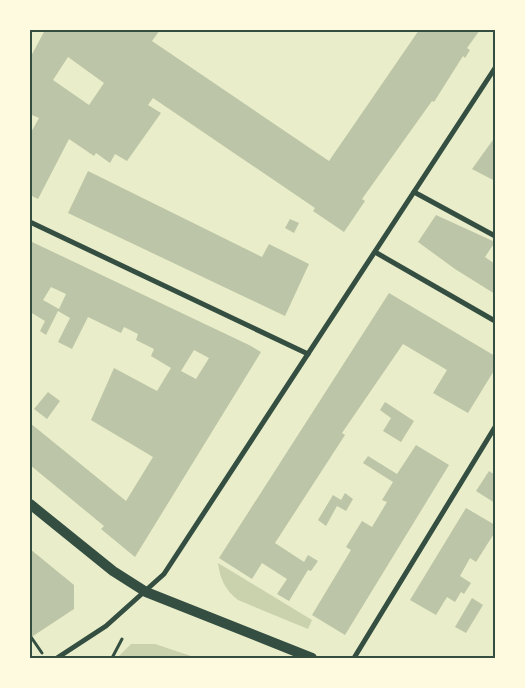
<svg xmlns="http://www.w3.org/2000/svg" width="525" height="688" font-family="'Fira Sans',sans-serif">
  <style>
    .green { fill: #cad2ad }
    .building { fill: #bcc5a7; fill-rule: evenodd }
    .lines { fill: none; stroke-linecap: round; stroke-linejoin: round }
    .path { stroke: #344e41; stroke-width: 3 }
    .minor { stroke: #344e41; stroke-width: 5 }
    .secondary { stroke: #344e41; stroke-width: 10 }
    .neatline { fill: none; stroke: #344e41; stroke-width: 2 }
  </style>
  <rect width="100%" height="100%" fill="#e9edc9"/>
  <g class="green">
    <path d="M 218,563 L 312,620 L 308,629 L 238,600 C 225,590 220,579 218,563 Z"/>
    <polygon points="131,644 155,644 197,658 117,658"/>
  </g>
  <g class="building">
    <path d="M 45,30 L 160,30 L 152,41 L 329,161 L 419,30 L 480,30 L 467,48 L 470,50 L 465,58 L 463,56 L 434,102 L 432,101 L 362,199 L 365,201 L 344,232 L 313,211 L 315,208 L 153,98 L 148,105 L 161,113 L 127,161 L 115,154 L 110,163 L 96,153 L 94,156 L 69,139 L 38,199 L 30,195 L 30,134 L 39,118 L 30,114 L 30,58 ZM 68,57 L 104,83 L 89,105 L 53,80 Z"/>
    <polygon points="495,137 495,181 472,169"/>
    <polygon points="88,171 262,257 269,244 309,264 285,316 68,213"/>
    <polygon points="436,215 495,242 485,257 495,264 495,294 455,269 418,242"/>
    <polygon points="290,219 299,223 294,233 285,228"/>
    <path d="M 30,241 L 249,345 L 261,352 L 135,557 L 101,529 L 104,526 L 30,465 L 30,423 L 126,501 L 153,457 L 91,420 L 114,368 L 157,391 L 171,368 L 151,356 L 154,349 L 136,340 L 138,334 L 124,327 L 121,333 L 88,317 L 72,349 L 58,342 L 70,318 L 58,311 L 46,335 L 40,331 L 45,321 L 30,312 ZM 51,287 L 66,294 L 59,309 L 43,300 ZM 194,350 L 209,358 L 196,379 L 181,371 Z"/>
    <polygon points="389,293 495,356 495,369 468,413 433,393 447,370 403,344 342,433 345,435 275,543 304,562 308,555 318,561 311,571 308,570 289,601 277,594 287,579 262,563 252,579 219,558"/>
    <polygon points="48,392 60,401 47,419 34,409"/>
    <polygon points="385,402 414,421 401,442 383,431 391,418 380,410"/>
    <polygon points="416,445 449,465 345,635 312,615 351,550 346,547 362,521 372,527 387,502 382,500 393,482 363,463 368,456 397,474"/>
    <polygon points="489,471 495,475 495,503 476,491"/>
    <polygon points="345,493 353,499 346,511 337,506 326,526 318,520 333,495 341,500"/>
    <polygon points="466,508 495,525 495,532 476,562 470,558 460,576 471,583 464,594 461,592 455,602 447,597 436,615 410,600"/>
    <polygon points="30,549 74,585 74,609 30,638"/>
    <polygon points="472,598 483,605 466,633 455,627"/>
  </g>
  <g class="lines">
    <g class="path">
      <polyline points="31,637 42,653"/>
      <polyline points="112,658 122,639"/>
    </g>
    <g class="minor">
      <polyline points="414,192 495,236"/>
      <polyline points="30,222 308,354"/>
      <polyline points="375,252 495,321"/>
      <polyline points="57,658 106,626 164,574 495,68"/>
      <polyline points="354,658 495,427"/>
    </g>
    <polyline class="secondary" points="30,504 113,571 146,592 312,658"/>
  </g>
  <rect width="525" height="688" fill="none" stroke="#fefae0" stroke-width="62"/>
  <rect x="31" y="31" width="463" height="626" class="neatline"/>
</svg>
